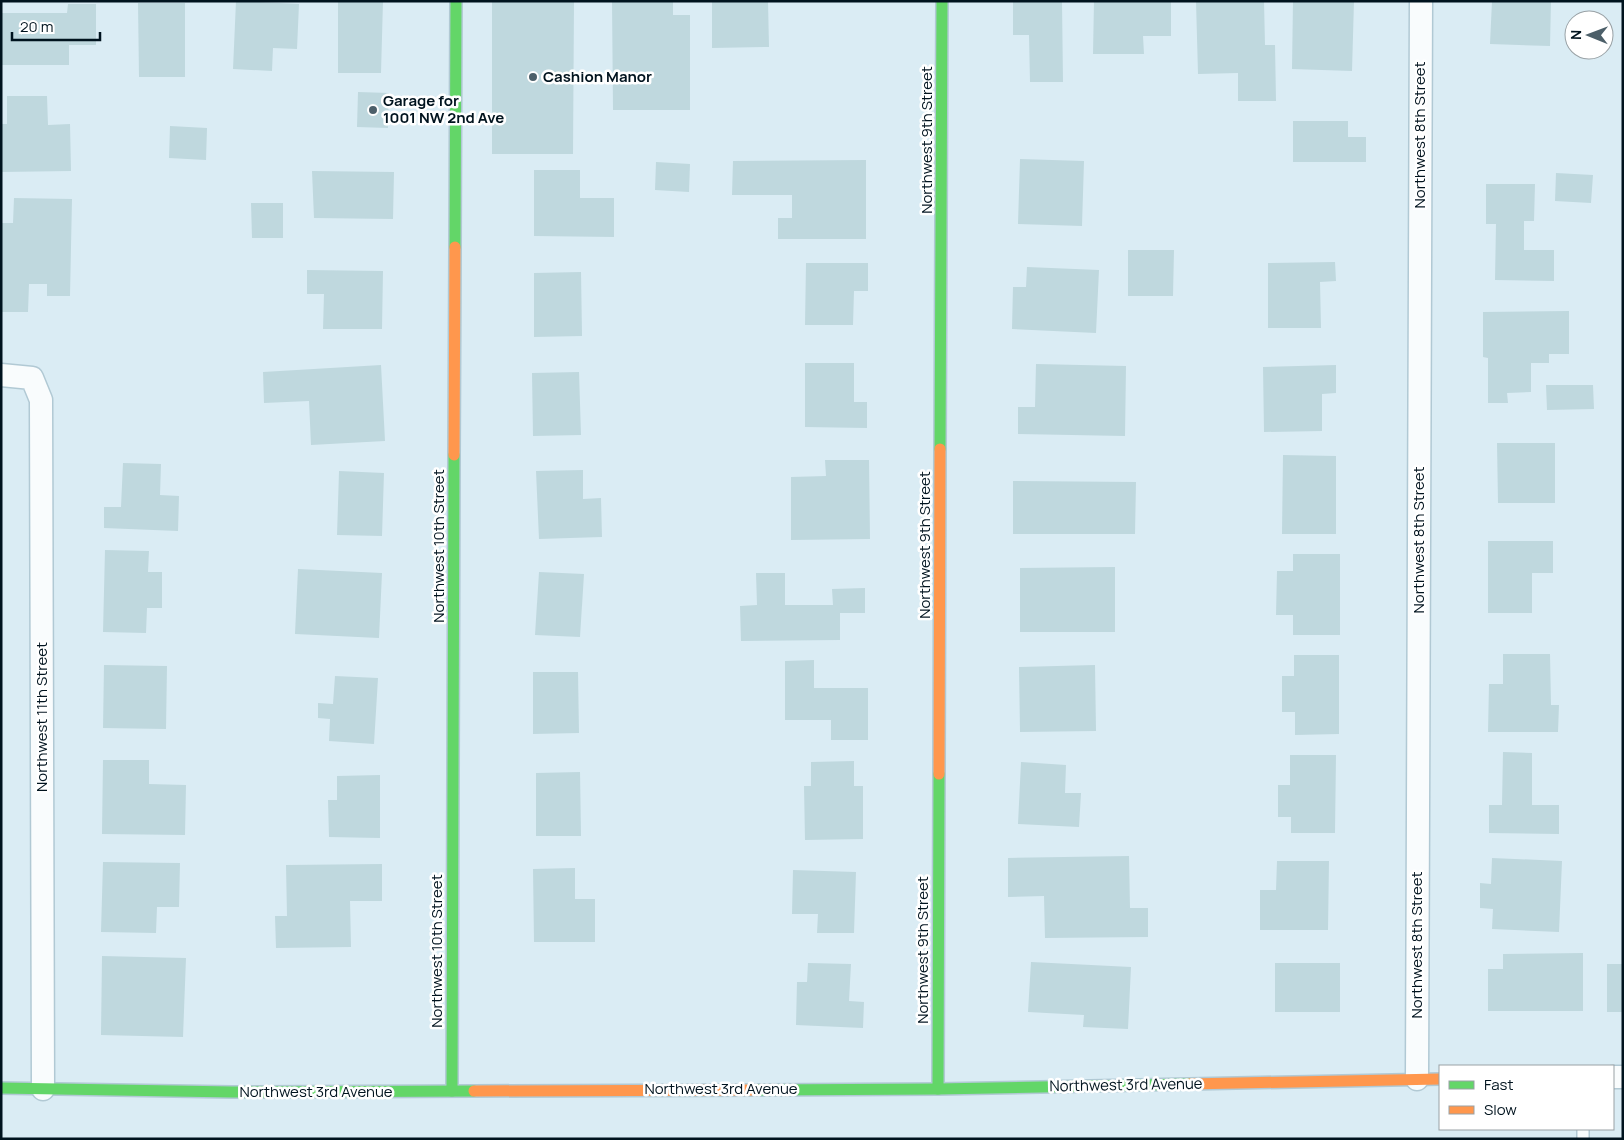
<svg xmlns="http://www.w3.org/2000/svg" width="1624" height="1140" font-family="Manrope,sans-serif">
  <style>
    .building { fill: #bfd8de }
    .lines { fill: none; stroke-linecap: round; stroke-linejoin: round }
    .lane-casing { stroke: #b1c9d4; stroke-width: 14 }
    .street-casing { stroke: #b1c9d4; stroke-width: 25 }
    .fast-casing { stroke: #b1c9d4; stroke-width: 14 }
    .slow-casing { stroke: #b1c9d4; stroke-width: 14 }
    .lane { stroke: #f9fcfd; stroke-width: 11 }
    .street { stroke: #f9fcfd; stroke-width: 22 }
    .fast { stroke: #63d668; stroke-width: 11 }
    .slow { stroke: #ff974d; stroke-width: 11 }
    .poi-dot { fill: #4c5f69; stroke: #fff; stroke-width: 2 }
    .labels { text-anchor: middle; stroke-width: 5; stroke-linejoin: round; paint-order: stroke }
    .poi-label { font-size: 15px; font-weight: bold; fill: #00131e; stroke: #fff; text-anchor: start }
    .street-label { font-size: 15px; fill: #00131e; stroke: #fff }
  </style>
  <rect width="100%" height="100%" fill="#daecf4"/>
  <g class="building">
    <polygon points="236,1 299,4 297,49 273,48 272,71 233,69"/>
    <polygon points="338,1 383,1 381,73 338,73"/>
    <polygon points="492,1 574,1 573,154 492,154"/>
    <polygon points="612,1 673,1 673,15 690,15 690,110 613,110"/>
    <polygon points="712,1 768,1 769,47 712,48"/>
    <polygon points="1094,1 1171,1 1171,36 1143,36 1144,54 1093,54"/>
    <polygon points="1196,1 1264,1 1265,45 1275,45 1276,101 1238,101 1238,73 1198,74"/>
    <polygon points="1293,1 1354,1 1352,71 1292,69"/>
    <polygon points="1492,1 1551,1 1550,46 1490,44"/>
    <polygon points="1013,2 1062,2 1063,82 1030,82 1029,35 1013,35"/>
    <polygon points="138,3 185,3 185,77 139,77"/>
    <polygon points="68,4 96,4 96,45 69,45 69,65 1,65 1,13 67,13"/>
    <polygon points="358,92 389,93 388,128 357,127"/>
    <polygon points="7,96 47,96 48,125 70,124 71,171 1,172 1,124 7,124"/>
    <polygon points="1293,121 1348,121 1348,137 1366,137 1366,162 1293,162"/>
    <polygon points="170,126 207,128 206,160 169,158"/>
    <polygon points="1020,159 1084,161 1082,226 1018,224"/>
    <polygon points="866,160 866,239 778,239 778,218 792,218 792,195 732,195 733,161"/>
    <polygon points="656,162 690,164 689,192 655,190"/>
    <polygon points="534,170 580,170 580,198 614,198 614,237 534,236"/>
    <polygon points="312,171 394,172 393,219 314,218"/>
    <polygon points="1556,173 1593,175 1591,203 1555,201"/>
    <polygon points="1486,184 1535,184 1534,221 1524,221 1524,250 1554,250 1554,281 1495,280 1496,224 1486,224"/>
    <polygon points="14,198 72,199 70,296 47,296 47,284 29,284 28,312 1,312 1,223 13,223"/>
    <polygon points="251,203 283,203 283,238 252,238"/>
    <polygon points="1128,250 1174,250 1173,296 1128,296"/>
    <polygon points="1335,262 1336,281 1320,282 1321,328 1268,328 1268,263"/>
    <polygon points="806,263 868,263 868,291 854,291 853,325 805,325"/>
    <polygon points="1027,267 1099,270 1096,333 1012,329 1013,287 1026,287"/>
    <polygon points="307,270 383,271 382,329 323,329 324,294 307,294"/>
    <polygon points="581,272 582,336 534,337 534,273"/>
    <polygon points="1569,311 1569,354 1549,354 1549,363 1531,363 1531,392 1507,393 1508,403 1488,403 1488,358 1483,357 1483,312"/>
    <polygon points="805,363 854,363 854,402 867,402 867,428 805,427"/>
    <polygon points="1036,364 1126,366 1125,436 1018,434 1018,407 1035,407"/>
    <polygon points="381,365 385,441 311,445 309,401 264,403 263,372"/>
    <polygon points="1336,365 1336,393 1322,394 1322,431 1264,432 1263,367"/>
    <polygon points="579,372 581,435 533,436 532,373"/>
    <polygon points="1546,385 1593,385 1594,409 1547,410"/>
    <polygon points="1497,443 1555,443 1555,503 1498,503"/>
    <polygon points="1283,455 1336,456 1336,534 1282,534"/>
    <polygon points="825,460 869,460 870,539 791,540 791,477 826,476"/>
    <polygon points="123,463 161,464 160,495 179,496 178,531 104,528 104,507 121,507"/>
    <polygon points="583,470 583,499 601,498 602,537 539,539 536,471"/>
    <polygon points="339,471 384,473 382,536 337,535"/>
    <polygon points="1013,481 1136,482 1135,534 1013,534"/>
    <polygon points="1488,541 1553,541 1553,573 1532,573 1532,613 1488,613"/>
    <polygon points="105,550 149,551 148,572 162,572 162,608 147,608 146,633 103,632"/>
    <polygon points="1293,554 1340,554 1340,635 1293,635 1293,615 1276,615 1277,571 1293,571"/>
    <polygon points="1115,567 1115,632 1020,632 1020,568"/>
    <polygon points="298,569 382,573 379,638 295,634"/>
    <polygon points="539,572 584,574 580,637 535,635"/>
    <polygon points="756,573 785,573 785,605 833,605 832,589 865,588 865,613 840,613 840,640 741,641 740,606 757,605"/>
    <polygon points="1503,654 1550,654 1551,705 1559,705 1558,732 1488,732 1489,684 1503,684"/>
    <polygon points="1294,655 1339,655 1339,734 1295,735 1295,712 1282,712 1282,676 1294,676"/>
    <polygon points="814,660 814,688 868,688 868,740 831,740 831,720 785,720 785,661"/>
    <polygon points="104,665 167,666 166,729 103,728"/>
    <polygon points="1095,665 1096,731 1020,732 1019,667"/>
    <polygon points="533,672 578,672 579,733 533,734"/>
    <polygon points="335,676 378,678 374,744 329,741 330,719 318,718 318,703 333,704"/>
    <polygon points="1503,752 1532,753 1532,805 1559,805 1559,834 1489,833 1489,805 1502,805"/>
    <polygon points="1290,755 1336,755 1335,833 1291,833 1291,817 1278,817 1278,785 1290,785"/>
    <polygon points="103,760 149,760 149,784 186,785 185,835 102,834"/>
    <polygon points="854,761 854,786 863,786 863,839 805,840 804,786 811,786 811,762"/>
    <polygon points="1021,762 1066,765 1065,793 1081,793 1079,827 1018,824"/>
    <polygon points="580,772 581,836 536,836 536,773"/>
    <polygon points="380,775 380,838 329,837 328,800 337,800 337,776"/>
    <polygon points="1129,856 1130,908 1148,908 1148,937 1045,938 1044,896 1008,897 1008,858"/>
    <polygon points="1492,858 1562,861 1559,932 1492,929 1493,909 1480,908 1480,883 1491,884"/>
    <polygon points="1277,861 1329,861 1328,930 1260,930 1260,890 1276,890"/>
    <polygon points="103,862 180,863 179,907 157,907 156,933 101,932"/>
    <polygon points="382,864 382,901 350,901 351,947 276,948 275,916 287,916 286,865"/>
    <polygon points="575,868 575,899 595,899 595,942 534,942 533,869"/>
    <polygon points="793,870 856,872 854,933 817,933 818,914 792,914"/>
    <polygon points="1583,953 1583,1011 1488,1011 1488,969 1503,969 1503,954"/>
    <polygon points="102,956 186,958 183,1037 101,1035"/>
    <polygon points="1031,962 1131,967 1128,1029 1083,1027 1084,1015 1028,1012"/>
    <polygon points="808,963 851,964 849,1001 864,1002 863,1028 796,1025 797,982 807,982"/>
    <rect x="1275" y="963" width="65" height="49"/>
    <rect x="1607" y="964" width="16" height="48"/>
  </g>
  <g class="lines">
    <defs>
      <polyline id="lane" points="1583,1129 1583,1139"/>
      <g id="street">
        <polyline points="1,375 32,378 41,400 43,1089"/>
        <polyline points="1613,1077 1623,1077"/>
        <polyline points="1417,1079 1421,1"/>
      </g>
      <g id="fast">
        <polyline points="455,247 456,1"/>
        <polyline points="940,449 942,1"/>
        <polyline points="1,1088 232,1092 474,1091"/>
        <polyline points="938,1089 939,774"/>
        <polyline points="757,1090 938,1089 1189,1084"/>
        <polyline points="452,1091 454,455"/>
      </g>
      <g id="slow">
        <polyline points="454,455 455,247"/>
        <polyline points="939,774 940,449"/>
        <polyline points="1189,1084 1440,1079"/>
        <polyline points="474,1091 757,1090"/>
      </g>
    </defs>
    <use href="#lane" class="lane-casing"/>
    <use href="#street" class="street-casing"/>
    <use href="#fast" class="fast-casing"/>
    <use href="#slow" class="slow-casing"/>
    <use href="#lane" class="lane"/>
    <use href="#street" class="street"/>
    <use href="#fast" class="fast"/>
    <use href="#slow" class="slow"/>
  </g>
  <g class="poi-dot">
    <circle cx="533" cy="77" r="5"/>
    <circle cx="373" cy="110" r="5"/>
  </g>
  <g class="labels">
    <g class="poi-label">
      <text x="543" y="82">Cashion Manor</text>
      <text x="383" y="106">Garage for<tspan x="383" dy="17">1001 NW 2nd Ave</tspan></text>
    </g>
    <g class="street-label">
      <text transform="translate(1420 135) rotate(-90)" y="5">Northwest 8th Street</text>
      <text transform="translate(927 140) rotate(-90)" y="5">Northwest 9th Street</text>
      <text transform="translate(1419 540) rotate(-90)" y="5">Northwest 8th Street</text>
      <text transform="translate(925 545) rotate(-90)" y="5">Northwest 9th Street</text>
      <text transform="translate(439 546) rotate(-90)" y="5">Northwest 10th Street</text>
      <text transform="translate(42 717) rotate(-90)" y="5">Northwest 11th Street</text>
      <text transform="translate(1417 945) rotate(-90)" y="5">Northwest 8th Street</text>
      <text transform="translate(923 950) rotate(-90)" y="5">Northwest 9th Street</text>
      <text transform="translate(437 951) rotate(-90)" y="5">Northwest 10th Street</text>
      <text transform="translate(1126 1085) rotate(-1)" y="5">Northwest 3rd Avenue</text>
      <text x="721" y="1094">Northwest 3rd Avenue</text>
      <text x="316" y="1097">Northwest 3rd Avenue</text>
    </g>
  </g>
  <rect width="1624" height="1140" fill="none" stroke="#00131e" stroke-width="5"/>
  <rect x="1439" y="1065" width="175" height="65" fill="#ffffff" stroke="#99a1a5"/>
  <rect x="1449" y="1081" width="25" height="8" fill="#63d668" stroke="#99a1a5"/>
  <text x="1484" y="1090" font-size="15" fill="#00131e">Fast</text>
  <rect x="1449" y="1106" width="25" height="8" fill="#ff974d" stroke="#99a1a5"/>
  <text x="1484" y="1115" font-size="15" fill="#00131e">Slow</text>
  <g transform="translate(1589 35) rotate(271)"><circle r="24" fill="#ffffff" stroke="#99a1a5"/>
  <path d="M0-4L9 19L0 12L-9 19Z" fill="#4c5f69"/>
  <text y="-8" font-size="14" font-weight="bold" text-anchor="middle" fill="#00131e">N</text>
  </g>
  <path d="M12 32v8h88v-8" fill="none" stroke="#00131e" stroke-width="2.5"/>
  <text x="20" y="32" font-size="15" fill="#00131e" stroke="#ffffff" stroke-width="4" paint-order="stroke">20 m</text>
</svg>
